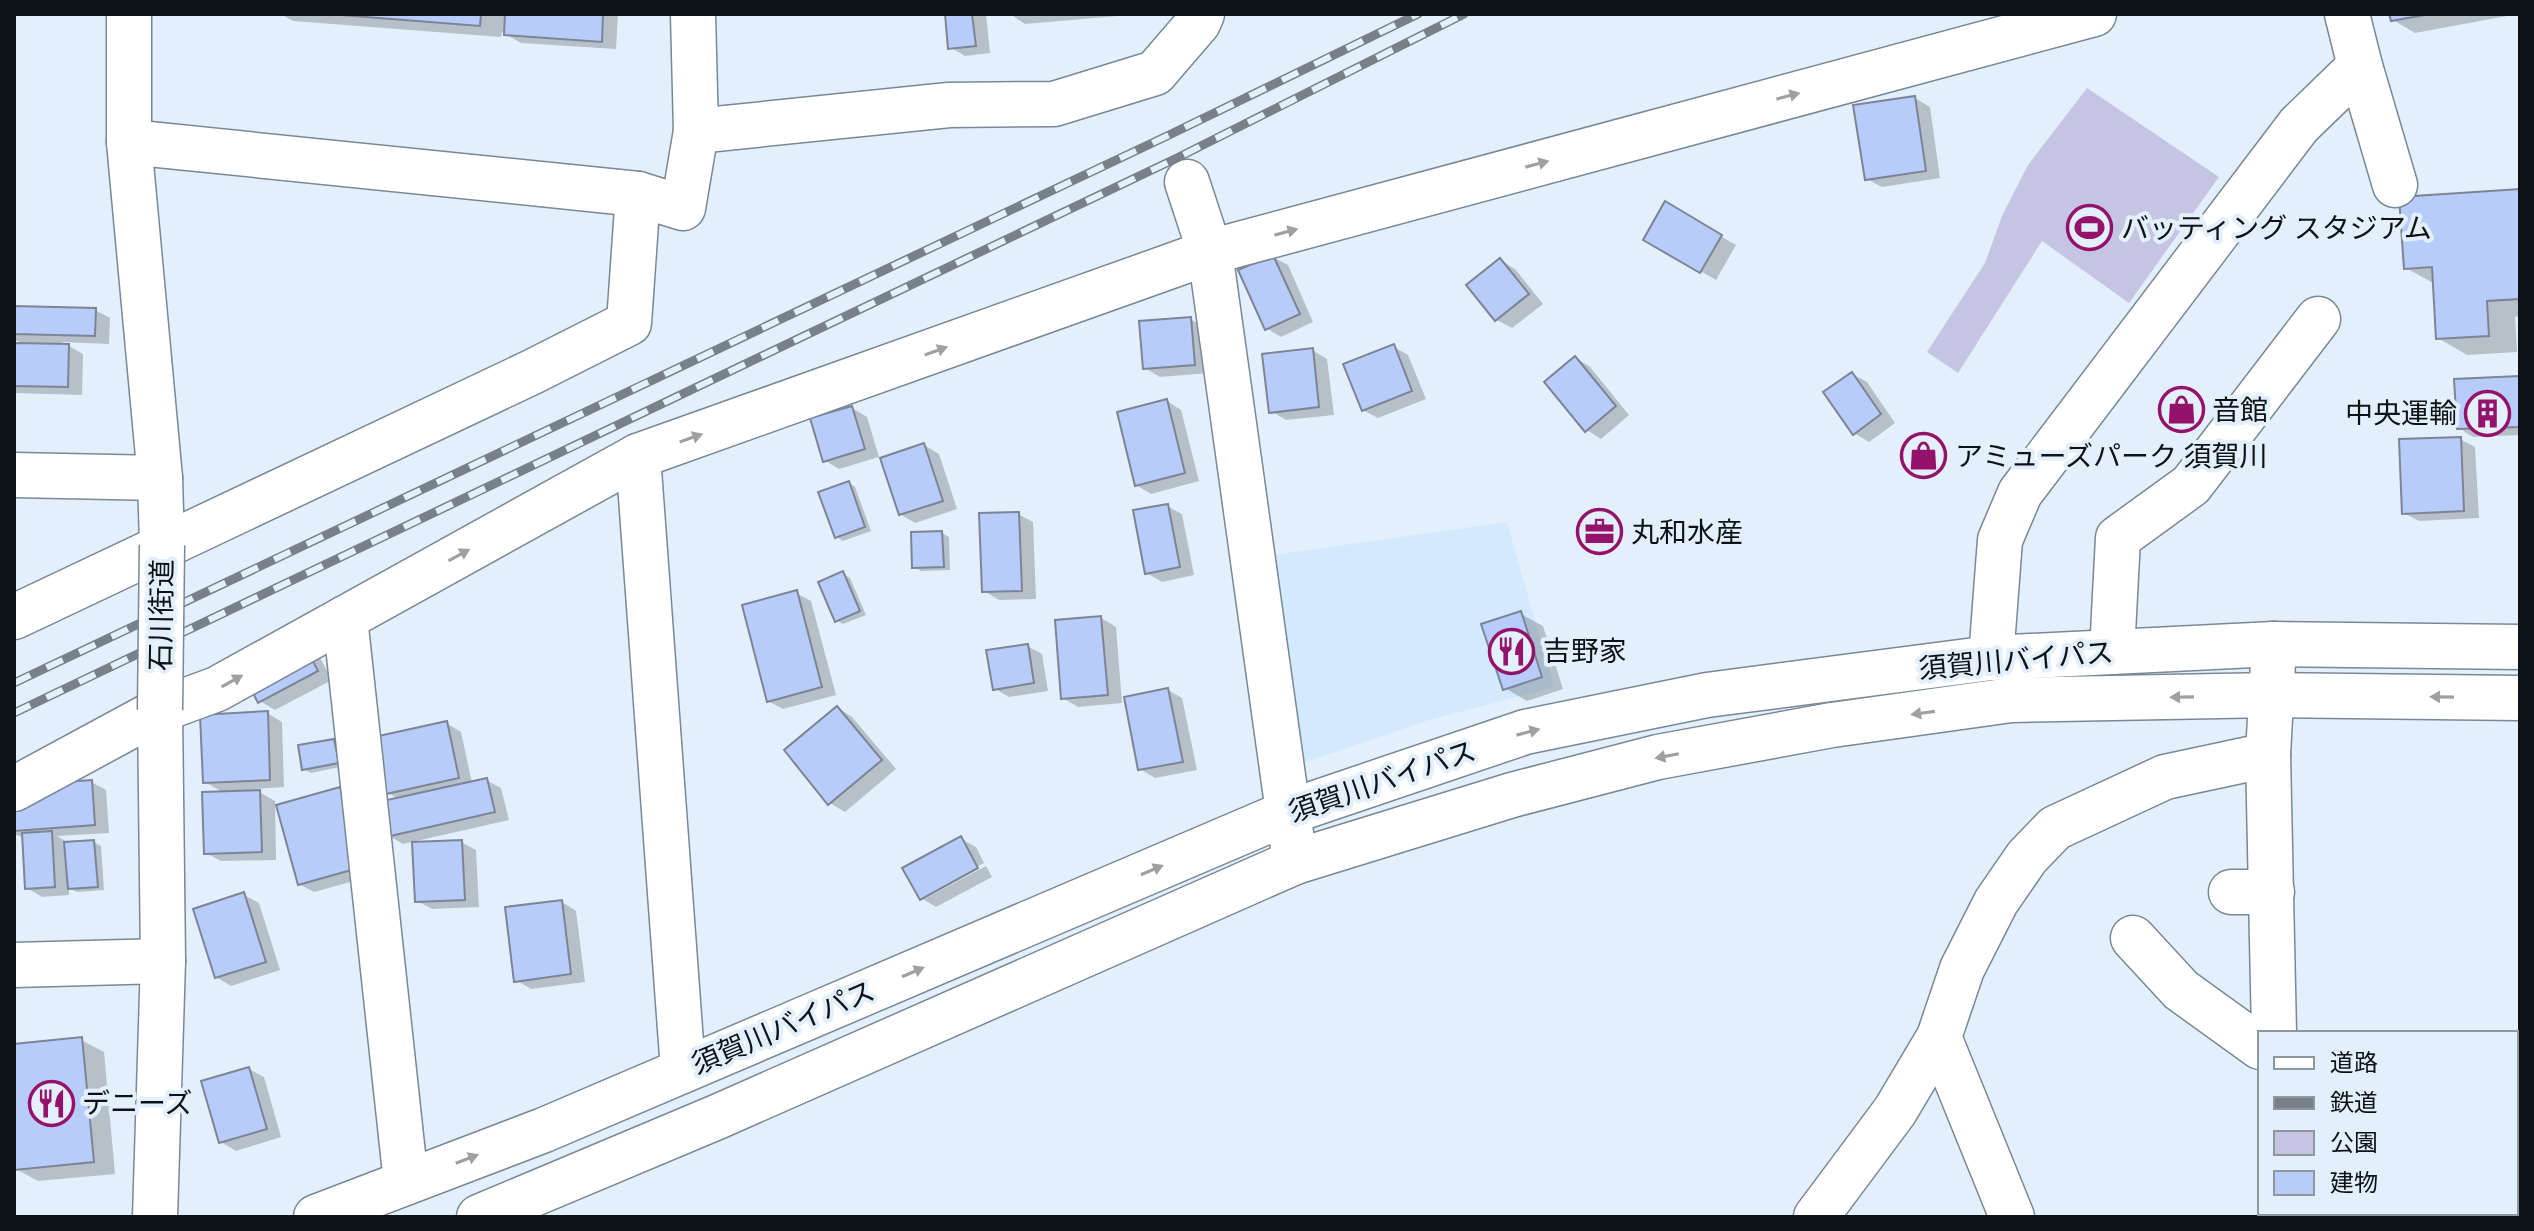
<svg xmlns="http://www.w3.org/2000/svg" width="2534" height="1231" font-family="Ubuntu,'Noto Sans JP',sans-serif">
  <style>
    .built { fill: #d3e9fe }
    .green { fill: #c5c4e3 }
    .shadow { fill: #0003 }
    .building { fill: #b8ccf9; stroke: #7d8495; stroke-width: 2 }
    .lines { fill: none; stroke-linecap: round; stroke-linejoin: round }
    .minor-casing { stroke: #798895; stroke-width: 47 }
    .major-casing { stroke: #798895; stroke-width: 47 }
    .highway-casing { stroke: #798895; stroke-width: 47 }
    .minor { stroke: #fff; stroke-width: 44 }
    .major { stroke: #fff; stroke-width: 44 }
    .highway { stroke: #fff; stroke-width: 44 }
    .rail-casing { stroke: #788189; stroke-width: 9 }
    .rail { stroke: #e3f0fc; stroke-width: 6; stroke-dasharray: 18; stroke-linecap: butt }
    .major-bridge-casing { stroke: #798895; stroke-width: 47; stroke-linecap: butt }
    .major-bridge { stroke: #fff; stroke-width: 44 }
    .oneway { fill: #9ea0a2 }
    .labels { text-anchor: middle; stroke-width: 8; stroke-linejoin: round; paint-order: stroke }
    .poi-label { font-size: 28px; fill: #0d1217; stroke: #e3f0fc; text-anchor: start }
    .street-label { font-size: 28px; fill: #0d1217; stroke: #e3f0fc }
  </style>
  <rect width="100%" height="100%" fill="#e3f0fc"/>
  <polygon class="built" points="1507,522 1554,687 1429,720 1291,767 1266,556"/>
  <polygon class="green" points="2087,88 2219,177 2129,303 2042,241 1958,373 1927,352 1985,263 2002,216 2028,165"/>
  <g class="shadow">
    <polygon points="281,14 618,14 616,49 521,43 502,32 501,37 293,21"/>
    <polygon points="947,14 986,14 990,53 965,56 950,47"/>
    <polygon points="1010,14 1141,14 1025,24"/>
    <polygon points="2391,14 2506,14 2507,16 2415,33 2393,20"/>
    <polygon points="1915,98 1930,107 1940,178 1882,187 1867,179"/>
    <polygon points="2520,191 2520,316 2515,317 2517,352 2467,355 2438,338 2435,284 2406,268"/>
    <polygon points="1665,204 1736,245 1716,280 1645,239"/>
    <polygon points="1273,257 1288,265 1313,322 1281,337 1266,328"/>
    <polygon points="1500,260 1515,269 1543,304 1512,328 1497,320 1469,285"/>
    <polygon points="14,308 95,310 110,318 109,344 62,342 83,354 82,395 14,393 14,345 19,345 19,341 14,341"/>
    <polygon points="1190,319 1205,328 1209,373 1160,377 1145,368"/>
    <polygon points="1394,347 1408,355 1426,399 1378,418 1363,410"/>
    <polygon points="1312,350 1327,359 1334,415 1286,420 1271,411"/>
    <polygon points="1576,358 1590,367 1629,415 1601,439 1587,430"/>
    <polygon points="1852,374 1867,382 1895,423 1869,442 1854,433"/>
    <polygon points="2518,378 2520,435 2473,437 2459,428"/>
    <polygon points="1167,401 1181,410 1199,481 1151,494 1136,485"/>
    <polygon points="852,408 867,417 879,457 839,469 824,460"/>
    <polygon points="2460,439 2475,447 2479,518 2419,521 2404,513"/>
    <polygon points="924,445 939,454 957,509 915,523 900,514"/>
    <polygon points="849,483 855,487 871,531 843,541 837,537"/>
    <polygon points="1167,506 1182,514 1194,575 1162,582 1147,573"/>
    <polygon points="1018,514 1033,522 1036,599 999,600 984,591"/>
    <polygon points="942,533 949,537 950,570 921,571 914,567"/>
    <polygon points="843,574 850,578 866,615 843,624 836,620"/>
    <polygon points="796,593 811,601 836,695 783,709 768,701"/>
    <polygon points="1521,614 1543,626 1563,689 1527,701 1505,688"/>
    <polygon points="1101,618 1116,627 1122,703 1078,707 1063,698"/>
    <polygon points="311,641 332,680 275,710 260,701"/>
    <polygon points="1027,646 1042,654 1048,691 1009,697 994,688"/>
    <polygon points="1168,690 1182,698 1197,770 1155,778 1140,769"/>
    <polygon points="838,708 852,717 896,769 845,812 830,803"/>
    <polygon points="267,713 282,722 284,787 254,789 275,801 276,860 221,861 206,853 224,793 205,782"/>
    <polygon points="446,723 461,732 472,783 486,780 501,788 509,820 403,844 388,835 399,799 388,793"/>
    <polygon points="334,741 341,745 345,766 311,773 304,769"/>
    <polygon points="91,782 106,790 109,833 57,836 67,842 94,842 101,846 104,890 77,892 69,888 69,895 42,897 27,888 25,838 14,834 14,787"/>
    <polygon points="340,790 355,798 376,875 314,892 299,884"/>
    <polygon points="961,839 976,847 984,863 926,894 926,898 986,866 992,877 936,907 921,898"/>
    <polygon points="461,842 476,850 479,907 432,909 417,901"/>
    <polygon points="244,895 259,903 280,970 231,986 216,977"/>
    <polygon points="562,902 576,911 585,982 531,989 516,980"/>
    <polygon points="81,1040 104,1052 115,1174 38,1181 16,1169 14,1046"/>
    <polygon points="249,1069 264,1077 281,1137 236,1151 221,1142"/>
  </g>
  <g class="building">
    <polygon points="328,14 481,14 480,26"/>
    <polygon points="505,14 603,14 602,42 504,35"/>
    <polygon points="945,14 972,14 976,46 948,49"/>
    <polygon points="2389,14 2430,14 2391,21"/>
    <polygon points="1915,96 1926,171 1865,180 1853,105"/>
    <polygon points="2520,189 2520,299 2487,301 2489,336 2436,339 2432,267 2404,269 2399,197"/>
    <polygon points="1665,201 1722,235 1700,273 1643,240"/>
    <polygon points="1273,255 1300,314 1265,330 1238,270"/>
    <polygon points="1500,258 1529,294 1495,321 1466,285"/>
    <polygon points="14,306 96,308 95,336 14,334"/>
    <polygon points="1191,317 1195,365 1143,369 1139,321"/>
    <polygon points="14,343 69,344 68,387 14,386"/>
    <polygon points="1394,344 1412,391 1362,411 1343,364"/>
    <polygon points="1313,348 1319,407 1269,413 1262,354"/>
    <polygon points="1575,356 1616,406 1585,432 1544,382"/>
    <polygon points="1852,372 1881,414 1853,435 1823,392"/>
    <polygon points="2519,376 2520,427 2457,429 2454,379"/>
    <polygon points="1167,399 1185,473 1135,486 1117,412"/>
    <polygon points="852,406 865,449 823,462 810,418"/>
    <polygon points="2461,437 2464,511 2402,514 2399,439"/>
    <polygon points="924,443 943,501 899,515 880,458"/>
    <polygon points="849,481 865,527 835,538 818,492"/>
    <polygon points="1168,504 1180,567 1145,574 1133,510"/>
    <polygon points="1019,512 1022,591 982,592 979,513"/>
    <polygon points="942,531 944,567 912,568 911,532"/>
    <polygon points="843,571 860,611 835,622 818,582"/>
    <polygon points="797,590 822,687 767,702 742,605"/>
    <polygon points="1521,611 1542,677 1503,690 1481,624"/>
    <polygon points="1101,616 1108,695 1061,699 1055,620"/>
    <polygon points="297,630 318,671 258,703 237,661"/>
    <polygon points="1028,644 1034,683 993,690 986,650"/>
    <polygon points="1168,688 1183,762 1138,770 1124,697"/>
    <polygon points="837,706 882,760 828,805 784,750"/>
    <polygon points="268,711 270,780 203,783 200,715"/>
    <polygon points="447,721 459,778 386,794 374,737"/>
    <polygon points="334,739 339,763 302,770 298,745"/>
    <polygon points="487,778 495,812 386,837 378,802"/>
    <polygon points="92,780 95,825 14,831 14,785"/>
    <polygon points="340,787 362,867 298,885 276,805"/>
    <polygon points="260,790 262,852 204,854 202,792"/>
    <polygon points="52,831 55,887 25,889 22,833"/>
    <polygon points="961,836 978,868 920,900 902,868"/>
    <polygon points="94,840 98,887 68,889 64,842"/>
    <polygon points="462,840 465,900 415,902 412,842"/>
    <polygon points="244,892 266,962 215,978 193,909"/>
    <polygon points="562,900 571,974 514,982 505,907"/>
    <polygon points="82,1037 94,1162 14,1170 14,1044"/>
    <polygon points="249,1067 267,1129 219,1143 201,1081"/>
  </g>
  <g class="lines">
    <defs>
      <g id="minor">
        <polyline points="2347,14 2360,66 2395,185"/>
        <polyline points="696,131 949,105 1054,104 1155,73 1198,23 1202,14"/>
        <polyline points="129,142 638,194"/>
        <polyline points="1187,182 1210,252 1295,862"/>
        <polyline points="638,456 683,1070"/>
        <polyline points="14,475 160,478"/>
        <polyline points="14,617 532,372 629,323 638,194 683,208 696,131 693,14"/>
        <polyline points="345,618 406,1182"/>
        <polyline points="2112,652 2118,538 2191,485 2318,319"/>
        <polyline points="1991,658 2000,540 2020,493 2299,125 2360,66"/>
        <polyline points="14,789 160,710 217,689 638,456 1210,252 2094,14"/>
        <polyline points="2231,892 2272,892"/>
        <polyline points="2133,938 2181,990 2260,1047"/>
        <polyline points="14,965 163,961"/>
        <polyline points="2274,1033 2268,755 2274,644"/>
        <polyline points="2371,1213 2376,1217"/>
        <polyline points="1816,1217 1895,1111 1939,1037"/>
        <polyline points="2012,1217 1939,1037 1962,969 1996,902 2027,857 2055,828 2165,777 2268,755"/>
      </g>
      <g id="major">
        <polyline points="129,14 129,142 160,478 162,545"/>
        <polyline points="155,1217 163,961 160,710"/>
      </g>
      <g id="highway">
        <polyline points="316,1217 544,1130 1289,812 1525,732 1707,695 1991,658 2274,644 2520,647"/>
        <polyline points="479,1217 717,1117 1295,862 1512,795 1658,757 1832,725 2011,700 2273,695 2520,698"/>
      </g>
    </defs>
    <use href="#minor" class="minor-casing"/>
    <use href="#major" class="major-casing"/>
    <use href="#highway" class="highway-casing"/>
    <use href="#minor" class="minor"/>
    <use href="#major" class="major"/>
    <use href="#highway" class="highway"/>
    <defs>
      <g id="rail">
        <polyline points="14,683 1169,135 1418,14"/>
        <polyline points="14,713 1177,158 1464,14"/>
      </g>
    </defs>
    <use href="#rail" class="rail-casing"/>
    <use href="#rail" class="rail"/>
    <defs>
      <polyline id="major-bridge" points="160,710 162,545"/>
    </defs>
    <use href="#major-bridge" class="major-bridge-casing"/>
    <use href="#major-bridge" class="major-bridge"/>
  </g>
  <defs><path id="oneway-solid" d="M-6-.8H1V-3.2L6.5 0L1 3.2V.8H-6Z" transform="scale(2)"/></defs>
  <g class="oneway">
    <use href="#oneway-solid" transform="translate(1788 96) rotate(-15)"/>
    <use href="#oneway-solid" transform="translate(1537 164) rotate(-15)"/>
    <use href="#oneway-solid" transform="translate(1286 232) rotate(-15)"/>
    <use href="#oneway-solid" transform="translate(936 351) rotate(-20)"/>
    <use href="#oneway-solid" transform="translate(691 438) rotate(-19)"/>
    <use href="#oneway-solid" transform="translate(459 555) rotate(-29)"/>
    <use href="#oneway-solid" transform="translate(232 681) rotate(-29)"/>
    <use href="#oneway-solid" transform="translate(2182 697) rotate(179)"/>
    <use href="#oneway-solid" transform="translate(2442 697) rotate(-179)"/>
    <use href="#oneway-solid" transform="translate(1923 713) rotate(172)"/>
    <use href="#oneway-solid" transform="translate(1528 732) rotate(-15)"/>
    <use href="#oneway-solid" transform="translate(1667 756) rotate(169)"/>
    <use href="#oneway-solid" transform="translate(1152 870) rotate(-23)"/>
    <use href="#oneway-solid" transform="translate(913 972) rotate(-23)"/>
    <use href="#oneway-solid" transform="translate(467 1159) rotate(-21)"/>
  </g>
  <defs>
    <symbol id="stadium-ring" viewBox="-11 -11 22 22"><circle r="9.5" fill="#e3f0fc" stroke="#95126b" stroke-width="1.5"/><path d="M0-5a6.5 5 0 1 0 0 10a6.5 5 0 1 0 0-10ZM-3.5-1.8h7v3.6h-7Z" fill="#95126b"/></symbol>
    <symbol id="shop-ring" viewBox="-11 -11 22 22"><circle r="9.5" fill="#e3f0fc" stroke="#95126b" stroke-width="1.5"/><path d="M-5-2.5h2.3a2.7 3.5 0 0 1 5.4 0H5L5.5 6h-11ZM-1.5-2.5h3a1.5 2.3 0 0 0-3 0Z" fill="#95126b"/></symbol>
    <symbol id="building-ring" viewBox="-11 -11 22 22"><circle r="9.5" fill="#e3f0fc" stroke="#95126b" stroke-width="1.5"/><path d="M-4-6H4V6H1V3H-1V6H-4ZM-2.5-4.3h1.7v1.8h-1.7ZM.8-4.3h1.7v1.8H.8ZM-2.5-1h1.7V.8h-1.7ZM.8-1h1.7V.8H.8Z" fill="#95126b"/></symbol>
    <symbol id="office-ring" viewBox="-11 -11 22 22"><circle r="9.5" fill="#e3f0fc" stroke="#95126b" stroke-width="1.5"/><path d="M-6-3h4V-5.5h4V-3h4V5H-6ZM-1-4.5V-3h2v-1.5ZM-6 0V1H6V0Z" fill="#95126b"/></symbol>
    <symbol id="restaurant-ring" viewBox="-11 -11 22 22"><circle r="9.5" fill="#e3f0fc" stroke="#95126b" stroke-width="1.5"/><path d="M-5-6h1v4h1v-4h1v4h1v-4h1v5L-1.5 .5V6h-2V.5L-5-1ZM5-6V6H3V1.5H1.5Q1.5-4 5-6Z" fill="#95126b"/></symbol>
  </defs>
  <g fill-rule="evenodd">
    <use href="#stadium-ring" x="2064" y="202" width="51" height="51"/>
    <use href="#shop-ring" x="2156" y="384" width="51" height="51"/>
    <use href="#building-ring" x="2462" y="388" width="51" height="51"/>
    <use href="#shop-ring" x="1898" y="430" width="51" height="51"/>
    <use href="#office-ring" x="1574" y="506" width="51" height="51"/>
    <use href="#restaurant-ring" x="1486" y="626" width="51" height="51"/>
    <use href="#restaurant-ring" x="26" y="1078" width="51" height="51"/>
  </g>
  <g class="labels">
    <g class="poi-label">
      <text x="2121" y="238">バッティング スタジアム</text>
      <text x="2212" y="420">音館</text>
      <text x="2457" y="423" text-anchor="end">中央運輸</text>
      <text x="1955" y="466">アミューズパーク 須賀川</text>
      <text x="1631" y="542">丸和水産</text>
      <text x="1543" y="661">吉野家</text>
      <text x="82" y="1113">デニーズ</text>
    </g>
    <g class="street-label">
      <text transform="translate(161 615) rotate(-89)" y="10">石川街道</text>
      <text transform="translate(2016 660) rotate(-5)" y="10">須賀川バイパス</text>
      <text transform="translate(1382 781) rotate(-19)" y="10">須賀川バイパス</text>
      <text transform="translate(783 1027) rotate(-23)" y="10">須賀川バイパス</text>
    </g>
  </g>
  <rect width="2534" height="1231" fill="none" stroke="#0d1217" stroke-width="32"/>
  <rect x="2258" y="1031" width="260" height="184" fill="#e3f0fc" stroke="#8d97a0" stroke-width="2"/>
  <rect x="2274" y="1057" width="40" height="12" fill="#ffffff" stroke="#8d97a0" stroke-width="2"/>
  <text x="2330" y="1071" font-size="24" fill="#0d1217">道路</text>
  <rect x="2274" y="1097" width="40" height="12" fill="#788189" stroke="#8d97a0" stroke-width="2"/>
  <text x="2330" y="1111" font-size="24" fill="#0d1217">鉄道</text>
  <rect x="2274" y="1131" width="40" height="24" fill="#c5c4e3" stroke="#8d97a0" stroke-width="2"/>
  <text x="2330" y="1151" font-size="24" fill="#0d1217">公園</text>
  <rect x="2274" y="1171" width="40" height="24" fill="#b8ccf9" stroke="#8d97a0" stroke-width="2"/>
  <text x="2330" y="1191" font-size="24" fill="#0d1217">建物</text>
</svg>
